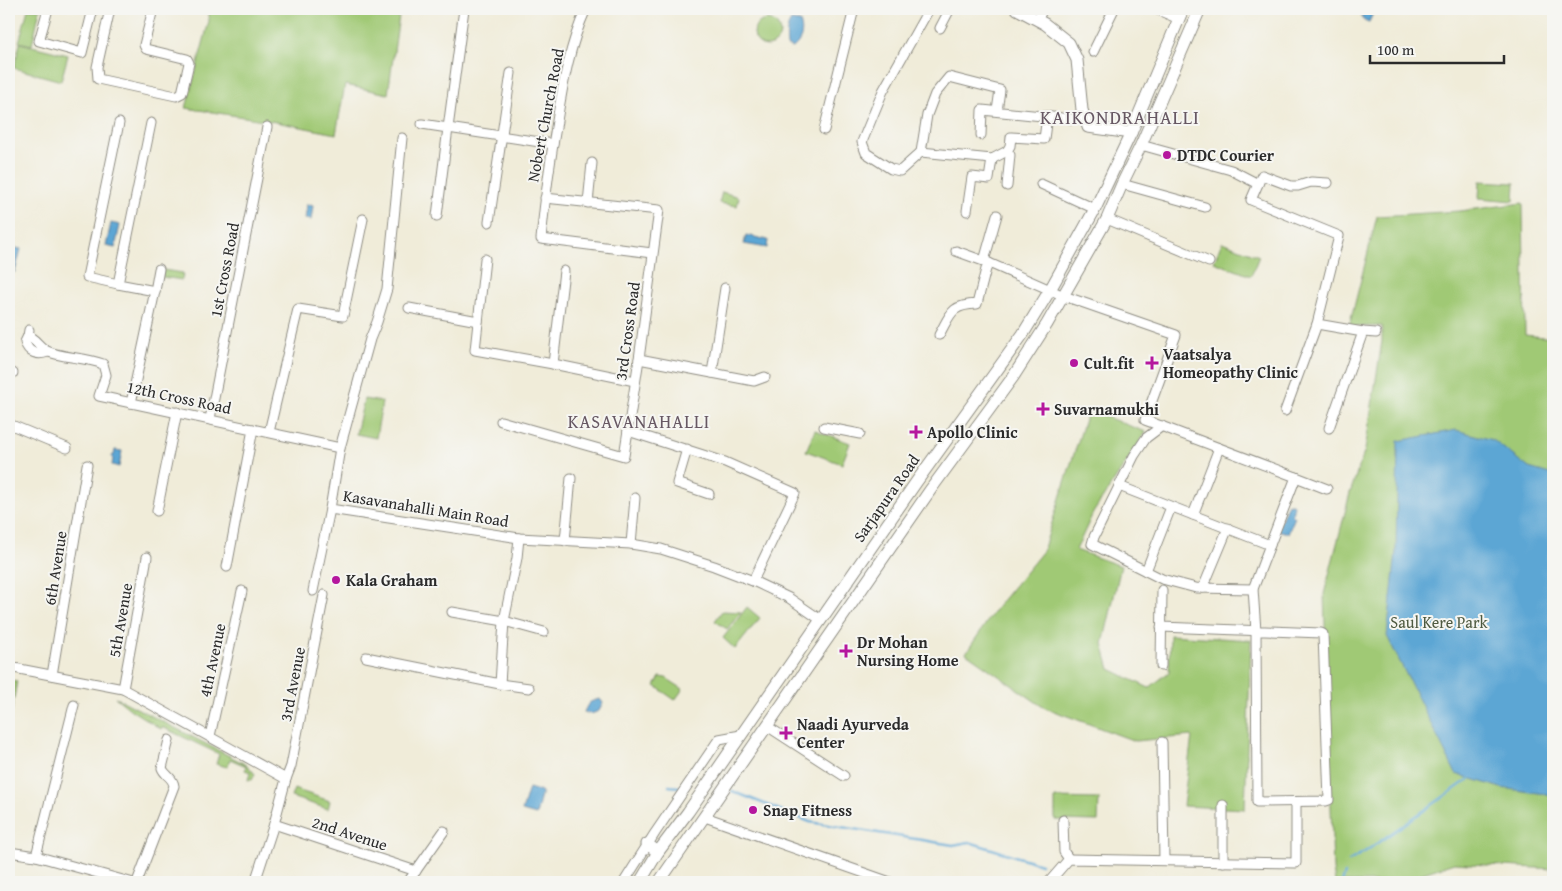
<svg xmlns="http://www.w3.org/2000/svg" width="1562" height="891" font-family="'Gentium Book Plus',serif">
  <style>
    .green { fill: #a0c974; stroke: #667a50 }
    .water { fill: #5ca6d4; stroke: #446880 }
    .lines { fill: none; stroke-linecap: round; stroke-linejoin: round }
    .stream { stroke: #5ca6d4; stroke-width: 2.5 }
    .minor-casing { stroke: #8e8c82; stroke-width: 11 }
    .major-casing { stroke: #8e8c82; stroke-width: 13 }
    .minor { stroke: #fff; stroke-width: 9 }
    .major { stroke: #fff; stroke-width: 11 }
    .poi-dot { fill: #b5179e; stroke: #f6f6f2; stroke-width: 2 }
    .labels { text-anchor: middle; stroke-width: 4; stroke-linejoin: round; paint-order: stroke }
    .street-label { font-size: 16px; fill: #2b2b2b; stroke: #f6f6f2 }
    .poi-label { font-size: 16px; font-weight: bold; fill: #2b2b2b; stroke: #f6f6f2; text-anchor: start }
    .park-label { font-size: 16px; fill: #4e5a41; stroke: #f6f6f2 }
    .neighbourhood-label { font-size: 18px; letter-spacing: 1px; fill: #675863; stroke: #f6f6f2 }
    .quarter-label { font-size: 19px; letter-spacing: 1px; fill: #675863; stroke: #f6f6f2 }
  </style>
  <rect width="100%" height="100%" fill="#f6f6f2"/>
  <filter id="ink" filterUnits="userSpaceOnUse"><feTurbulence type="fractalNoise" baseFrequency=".02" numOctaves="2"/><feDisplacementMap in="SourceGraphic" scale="10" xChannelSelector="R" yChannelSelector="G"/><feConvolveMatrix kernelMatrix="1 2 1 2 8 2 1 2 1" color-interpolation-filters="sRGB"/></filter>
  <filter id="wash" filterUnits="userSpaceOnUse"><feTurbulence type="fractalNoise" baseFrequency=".0096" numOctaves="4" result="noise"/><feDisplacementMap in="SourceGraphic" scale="20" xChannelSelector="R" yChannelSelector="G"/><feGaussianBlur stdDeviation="1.12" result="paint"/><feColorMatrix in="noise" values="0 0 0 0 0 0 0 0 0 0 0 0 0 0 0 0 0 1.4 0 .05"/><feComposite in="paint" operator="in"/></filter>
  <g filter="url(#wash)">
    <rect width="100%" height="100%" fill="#f0ecd9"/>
    <g class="green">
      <polygon points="28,9 40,9 32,45 19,42"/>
      <polygon points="209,9 400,9 388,94 345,85 336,134 276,122 186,108 209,21"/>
      <circle cx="767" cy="33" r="13"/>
      <polygon points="20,43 68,55 61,81 14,68"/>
      <polygon points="1480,181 1515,183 1514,201 1479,198"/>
      <polygon points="722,192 739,197 737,206 719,203"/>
      <polygon points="1523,203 1525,335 1553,338 1553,869 1454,863 1396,882 1335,882 1333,869 1324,594 1350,493 1365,450 1382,341 1382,326 1349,327 1377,216 1460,211"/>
      <polygon points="1222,242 1259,256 1251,276 1214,262"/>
      <polygon points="163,270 183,273 182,280 162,277"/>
      <polygon points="364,399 382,402 376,438 356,434"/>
      <polygon points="1088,410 1146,432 1093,513 1076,550 1121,566 1103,644 1110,669 1149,688 1169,672 1170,635 1251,640 1245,809 1183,806 1192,736 1135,741 1043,707 966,653 997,607 1043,551"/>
      <polygon points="815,430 850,443 842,464 806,451"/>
      <polygon points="747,607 760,618 735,649 723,638"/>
      <polygon points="722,611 741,612 727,629 715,621"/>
      <polygon points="660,677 666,678 683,689 675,700 655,686"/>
      <polygon points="9,680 17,681 12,710 9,710"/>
      <polygon points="115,697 247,765 255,774 252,780 248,780 250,772 245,770 246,766 230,759 227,767 216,764 219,754 162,727 161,729 131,710"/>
      <polygon points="294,789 330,801 328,809 291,797"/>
      <polygon points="1055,798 1099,799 1098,821 1055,820"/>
    </g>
    <g class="water">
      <polygon points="1367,9 1375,9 1369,22 1366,22 1362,19 1362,15"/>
      <path d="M 791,21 L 800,22 C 804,33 801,41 793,48 L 787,46 C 786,37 786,28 791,21 Z"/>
      <polygon points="307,204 313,206 311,220 305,219"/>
      <polygon points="111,223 120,225 115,248 106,246"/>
      <polygon points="746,235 768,240 767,248 744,244"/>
      <polygon points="11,247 21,249 15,272 9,273 9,257"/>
      <polygon points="1456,430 1493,440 1529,468 1553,475 1553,795 1501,788 1456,774 1387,636 1396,552 1398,441"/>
      <polygon points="115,450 122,451 119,467 112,465 113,459 111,456 114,455"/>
      <polygon points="1288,503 1294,505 1292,515 1295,517 1288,533 1277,530"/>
      <path d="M 600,699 L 603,703 L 599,711 L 591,714 L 584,712 C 589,702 588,702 600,699 Z"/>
      <polygon points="529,788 542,792 536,815 522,811"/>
    </g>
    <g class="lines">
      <g class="stream">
        <polyline points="669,786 679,787"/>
        <polyline points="732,791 810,822 953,845 969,842 1041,864"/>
        <polyline points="1349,861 1366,851 1472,777"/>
        <polyline points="1342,882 1345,874"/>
      </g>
    </g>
  </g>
  <g filter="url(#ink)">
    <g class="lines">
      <defs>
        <g id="minor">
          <polyline points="48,9 39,41 82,53 93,9"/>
          <polyline points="110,9 97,67 98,79 176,96 182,93 189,63 187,59 146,49 144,45 153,9"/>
          <polyline points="464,9 448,128 553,144"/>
          <path d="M 586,9 C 570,44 563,83 557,121 C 550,160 545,199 541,239 L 652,253"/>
          <polyline points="929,9 883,91 862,142 866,153 891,169 900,171 921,152 992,159 1007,151 1010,146 1011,137 1044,139 1047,116"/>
          <polyline points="1156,9 1179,19"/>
          <polyline points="1037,20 1043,9"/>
          <polyline points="940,28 950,9"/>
          <polyline points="1093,52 1114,9"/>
          <polyline points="422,124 448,128 437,216"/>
          <polyline points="824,130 854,9"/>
          <polyline points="981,135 982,110 1072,119 1084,117"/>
          <polyline points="402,138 387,289 377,322 370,339 340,448 330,509 519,538 631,544 661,549 714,566 753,581 789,598 821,620"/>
          <polyline points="1141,145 1231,170 1258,184 1251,200 1339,236 1317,324 1285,411"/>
          <polyline points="921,152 927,115 935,94 949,77 1000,90 997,111"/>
          <polyline points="1041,184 1095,209"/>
          <polyline points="1122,184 1205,207"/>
          <polyline points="1258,184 1262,175 1291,186 1298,186 1311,182 1328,183"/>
          <polyline points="1007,186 1010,155 1007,151"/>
          <polyline points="588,203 592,163"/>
          <polyline points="967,211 972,177 989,179 992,159"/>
          <polyline points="1107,219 1209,262"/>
          <polyline points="489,222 511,73"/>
          <polyline points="956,251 989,263 1064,296 1176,335 1145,420 1296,477 1253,589 1256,631 1257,802 1326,801 1329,800 1323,634 1321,633 1161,627"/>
          <polyline points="485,259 475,350 553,364 635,381"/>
          <polyline points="984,261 997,215"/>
          <polyline points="118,284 87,277 119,123"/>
          <polyline points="155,291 159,269"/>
          <polyline points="409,308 478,321"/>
          <polyline points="1317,324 1363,332 1376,333"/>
          <path d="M 29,330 L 28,336 L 25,342 C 28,353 38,356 48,352"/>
          <path d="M 939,335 C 951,314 950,305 977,304 L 986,269 L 989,263"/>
          <path d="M 28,336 C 36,339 39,347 47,351 C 61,358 86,357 103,364 L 106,375 L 99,396 L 340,448"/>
          <polyline points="639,359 754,381 765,377"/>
          <polyline points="553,364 564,271"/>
          <polyline points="9,372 13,373"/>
          <polyline points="712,373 725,288"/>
          <polyline points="131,403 155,291 118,284 151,123"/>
          <polyline points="210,419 267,127"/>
          <polyline points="501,421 624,456 639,359 659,210 545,198"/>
          <polyline points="9,424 67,448"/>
          <polyline points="1162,426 1146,438 1134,456 1094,537 1092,544 1162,579 1196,588 1253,589"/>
          <polyline points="824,427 860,434"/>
          <polyline points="1329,428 1363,332"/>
          <polyline points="628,431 725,462 795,493 753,581"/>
          <polyline points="269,432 298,309 343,316 363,219"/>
          <polyline points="1219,448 1193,515 1270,545"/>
          <polyline points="687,449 677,483 709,494"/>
          <polyline points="1296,477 1327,489"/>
          <polyline points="1119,486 1193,515"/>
          <polyline points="157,511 177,412"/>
          <polyline points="565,541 571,478"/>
          <polyline points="631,544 635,498"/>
          <polyline points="227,567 253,429"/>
          <polyline points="1146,571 1171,507"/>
          <polyline points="1203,588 1228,528"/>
          <polyline points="313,591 330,509"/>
          <polyline points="452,612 504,621 544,632"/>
          <polyline points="366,657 500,684 529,688"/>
          <polyline points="1161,666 1162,590"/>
          <polyline points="9,667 123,689 286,779 274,824 255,882"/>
          <polyline points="52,675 87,465"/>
          <polyline points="500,684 504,621 517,558 519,538"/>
          <polyline points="123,689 147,557"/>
          <polyline points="767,726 844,776"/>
          <polyline points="210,736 242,591"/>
          <polyline points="1162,742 1164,860"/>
          <polyline points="286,779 291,766 324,595"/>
          <polyline points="1223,805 1223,862"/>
          <polyline points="705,817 890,882"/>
          <polyline points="1063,820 1064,852 1069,859"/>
          <polyline points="274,824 416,871"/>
          <polyline points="9,852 36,856 130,882"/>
          <polyline points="36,856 74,705"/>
          <path d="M 137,882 L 174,786 C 173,777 165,776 162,768 L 169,740"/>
          <polyline points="408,882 444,831"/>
          <polyline points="624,882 655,833 719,739 741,735"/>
          <polyline points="1049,882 1069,859 1296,863 1296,802"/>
        </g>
        <g id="major">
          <polyline points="1017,9 1045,24 1069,43 1077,60 1082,110 1088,127 1131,133"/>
          <polyline points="647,844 658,852"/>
          <polyline points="640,882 658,852 688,812 917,481 1023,334 1050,290 1095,209 1131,133 1183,9"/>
          <polyline points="659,882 931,489 1013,377 1047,324 1107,219 1122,184 1141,145 1200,9"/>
        </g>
      </defs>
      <use href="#minor" class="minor-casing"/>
      <use href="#major" class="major-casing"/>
      <use href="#minor" class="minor"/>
      <use href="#major" class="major"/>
    </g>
  </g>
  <g class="poi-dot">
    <circle cx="1167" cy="155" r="5"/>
    <circle cx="1074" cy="363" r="5"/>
    <path d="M1149.5 355.5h5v5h5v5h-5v5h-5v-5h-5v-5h5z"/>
    <path d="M1040.5 401.5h5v5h5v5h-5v5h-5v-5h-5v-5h5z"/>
    <path d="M913.5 424.5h5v5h5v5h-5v5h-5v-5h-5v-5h5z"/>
    <circle cx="336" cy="580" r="5"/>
    <path d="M843.5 643.5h5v5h5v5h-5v5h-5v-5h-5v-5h5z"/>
    <path d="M783.5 725.5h5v5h5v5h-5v5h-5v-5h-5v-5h5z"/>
    <circle cx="753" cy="810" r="5"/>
  </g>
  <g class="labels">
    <g class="street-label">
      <text transform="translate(545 115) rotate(-79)" y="6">Nobert Church Road</text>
      <text transform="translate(224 270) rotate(-79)" y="6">1st Cross Road</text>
      <text transform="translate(627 331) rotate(-82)" y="6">3rd Cross Road</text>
      <text transform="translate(179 397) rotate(12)" y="6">12th Cross Road</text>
      <text transform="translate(886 498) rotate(-55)" y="6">Sarjapura Road</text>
      <text transform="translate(426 508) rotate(9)" y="6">Kasavanahalli Main Road</text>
      <text transform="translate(55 568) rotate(-81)" y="6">6th Avenue</text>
      <text transform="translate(120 620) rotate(-80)" y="6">5th Avenue</text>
      <text transform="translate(212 660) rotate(-78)" y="6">4th Avenue</text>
      <text transform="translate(292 684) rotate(-79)" y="6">3rd Avenue</text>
      <text transform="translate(350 833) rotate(18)" y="6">2nd Avenue</text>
    </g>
    <g class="poi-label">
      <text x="1177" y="161">DTDC Courier</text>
      <text x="1163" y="360">Vaatsalya<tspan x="1163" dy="18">Homeopathy Clinic</tspan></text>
      <text x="1084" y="369">Cult.fit</text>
      <text x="1054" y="415">Suvarnamukhi</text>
      <text x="927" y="438">Apollo Clinic</text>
      <text x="346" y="586">Kala Graham</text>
      <text x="857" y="648">Dr Mohan<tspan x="857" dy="18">Nursing Home</tspan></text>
      <text x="797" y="730">Naadi Ayurveda<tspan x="797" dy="18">Center</tspan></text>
      <text x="763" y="816">Snap Fitness</text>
    </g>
    <g class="park-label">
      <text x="1439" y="628">Saul Kere Park</text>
    </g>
    <g class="neighbourhood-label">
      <text x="639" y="428">KASAVANAHALLI</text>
    </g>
    <g class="quarter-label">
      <text x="1120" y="124">KAIKONDRAHALLI</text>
    </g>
  </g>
  <rect width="1562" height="891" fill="none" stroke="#f6f6f2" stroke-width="30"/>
  <path d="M1370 55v8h134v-8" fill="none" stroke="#2b2b2b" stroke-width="2.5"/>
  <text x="1377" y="55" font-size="15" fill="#2b2b2b" stroke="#f6f6f2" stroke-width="4" paint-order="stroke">100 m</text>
</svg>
